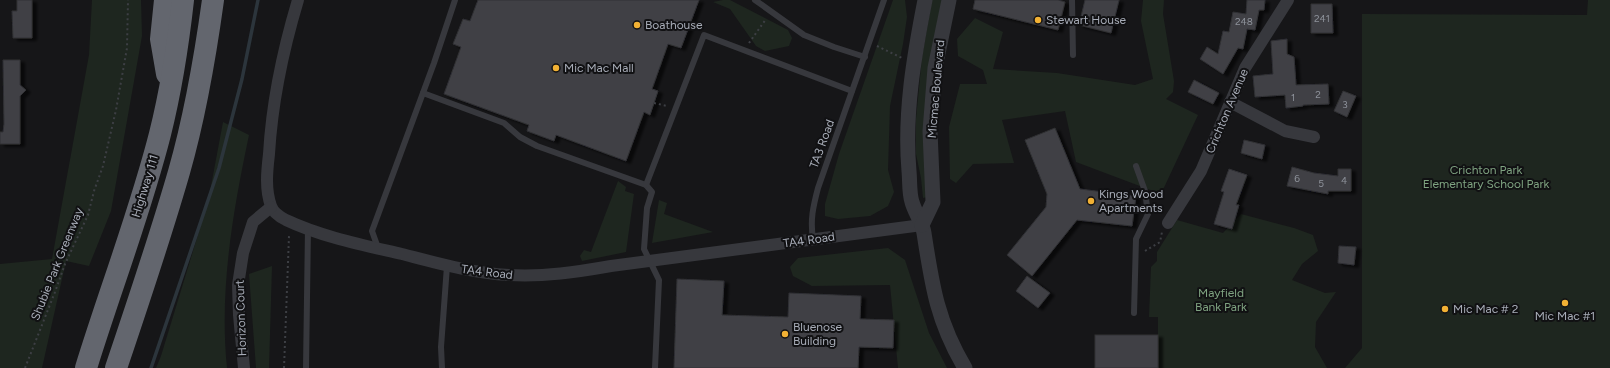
<svg xmlns="http://www.w3.org/2000/svg" width="1610" height="368" font-family="Figtree,sans-serif">
  <style>
    .green { fill: #1e261f }
    .lines { fill: none; stroke-linecap: round; stroke-linejoin: round }
    .stream { stroke: #2c353c; stroke-width: 3.5 }
    .building { fill: #404145; stroke: #303034; filter: url(#shadow) }
    .path { stroke: #3d3f44; stroke-width: 2; stroke-dasharray: 2 3; stroke-linecap: butt }
    .service { stroke: #37383d; stroke-width: 6 }
    .minor { stroke: #37383d; stroke-width: 12 }
    .tertiary { stroke: #37383d; stroke-width: 15 }
    .motorway { stroke: #63666e; stroke-width: 22 }
    .poi-dot { fill: #f2b134; stroke: #111113; stroke-width: 1.5 }
    .labels { text-anchor: middle; stroke-width: 4; stroke-linejoin: round; paint-order: stroke }
    .number-label { font-size: 10px; fill: #8e929b }
    .poi-label { font-size: 12px; fill: #a8adb8; stroke: #111113; text-anchor: start }
    .street-label { font-size: 12px; fill: #a8adb8; stroke: #111113 }
    .park-label { font-size: 12px; fill: #7fa381; stroke: #111113 }
  </style>
  <defs>
    <filter id="shadow"><feDropShadow dx="4.5" dy="2.5" stdDeviation="1" flood-color="#0009"/></filter>
  </defs>
  <rect width="100%" height="100%" fill="#161618"/>
  <g class="green">
    <polygon points="92,0 141,0 142,36 111,211 89,266 66,261 42,368 0,368 0,264 52,259 89,55"/>
    <polygon points="723,0 730,0 788,30 792,38 789,46 765,51 756,46 730,9 713,2"/>
    <polygon points="893,0 905,0 907,17 903,44 890,106 888,170 894,192 888,206 870,216 838,219 825,216 825,204 839,154"/>
    <polygon points="932,0 942,0 930,58 927,197 923,198 921,178 916,154 916,119 922,57"/>
    <polygon points="1143,0 1164,0 1163,14 1174,81 1173,92 1166,99 1198,115 1161,194 1076,162 1065,111 1002,120 1014,163 973,164 956,183 950,179 949,127 960,84 987,84 983,70 958,56 957,39 975,18 1003,32 993,69 1057,73 1135,85 1153,79 1141,21"/>
    <polygon points="1588,0 1610,0 1610,368 1345,368 1362,348 1362,14 1587,15"/>
    <path d="M 223,122 L 249,135 C 233,211 219,290 227,368 L 156,368 L 161,356 L 208,202 Z"/>
    <polygon points="618,181 626,187 625,191 634,194 626,252 582,261 580,256 584,250 591,252"/>
    <polygon points="659,200 667,203 664,214 713,232 652,243"/>
    <polygon points="1241,214 1294,228 1313,235 1318,251 1302,264 1292,280 1325,293 1336,292 1316,322 1315,347 1327,368 1158,368 1158,317 1149,317 1151,267 1157,261 1157,252 1177,220 1223,233"/>
    <polygon points="888,248 905,260 929,333 947,368 898,368 890,285 812,286 793,276 790,267 798,258"/>
    <polygon points="272,266 269,368 256,368 249,274"/>
  </g>
  <g class="lines">
    <polyline class="stream" points="151,368 219,168 242,79 258,0"/>
  </g>
  <g class="building">
    <polygon points="17,0 32,0 32,38 13,38 12,11 17,11"/>
    <polygon points="478,0 699,0 681,48 668,44 652,89 658,91 650,115 644,112 626,161 556,135 554,141 527,131 529,125 444,94 461,47 453,44 463,19 470,21"/>
    <polygon points="975,0 1058,0 1065,2 1058,30 973,9"/>
    <polygon points="1085,0 1119,0 1111,33 1079,25"/>
    <polygon points="1247,0 1265,0 1264,10 1259,10 1255,30 1247,29 1243,49 1238,48 1223,74 1200,59 1207,47 1218,54 1223,31 1229,32 1233,12 1246,14"/>
    <polygon points="1311,4 1332,4 1333,33 1311,33"/>
    <polygon points="1287,39 1287,54 1294,57 1296,85 1328,84 1329,104 1303,105 1303,106 1286,108 1285,95 1255,97 1253,76 1273,74 1271,41"/>
    <polygon points="3,60 20,60 20,85 26,90 20,96 20,144 0,144 0,132 3,132 4,124"/>
    <polygon points="1194,80 1219,93 1213,104 1188,92"/>
    <polygon points="1343,91 1356,96 1347,117 1334,111"/>
    <polygon points="1055,128 1080,189 1136,196 1132,226 1077,220 1032,276 1007,255 1046,207 1047,194 1025,140"/>
    <polygon points="1244,140 1265,145 1262,159 1241,153"/>
    <polygon points="1292,167 1314,173 1338,176 1338,169 1351,169 1351,191 1328,191 1328,194 1287,186"/>
    <polygon points="1229,169 1247,175 1236,205 1239,205 1232,229 1214,224 1224,192 1221,191"/>
    <polygon points="1339,246 1356,247 1354,265 1338,263"/>
    <polygon points="1027,276 1050,293 1038,308 1016,291"/>
    <polygon points="677,279 724,281 722,315 788,317 789,293 861,296 860,319 894,320 893,348 859,347 858,368 674,368"/>
    <rect x="1095" y="335" width="63" height="33"/>
  </g>
  <g class="lines">
    <g class="path">
      <polyline points="749,43 766,19"/>
      <polyline points="877,46 902,58"/>
      <polyline points="654,103 667,106"/>
      <polyline points="1145,251 1160,242 1162,232"/>
      <polyline points="25,368 55,292 65,264 88,215 94,191 103,166 116,110 127,48 128,0"/>
      <polyline points="284,368 289,236"/>
    </g>
    <g class="service">
      <polyline points="755,0 804,35 834,47 865,57"/>
      <polyline points="1072,0 1073,55"/>
      <polyline points="423,93 504,123 520,137 537,146 646,185 652,192 647,208 644,249 659,280 655,368"/>
      <polyline points="646,185 704,35 852,91"/>
      <path d="M 813,239 C 810,220 813,207 818,188 L 884,0"/>
      <polyline points="378,248 372,231 434,63 455,0"/>
      <polyline points="1134,313 1136,239 1148,214 1145,191 1136,166"/>
      <polyline points="306,368 308,228"/>
      <polyline points="442,368 441,347 447,266"/>
    </g>
    <g class="minor">
      <path d="M 298,0 C 283,50 272,102 269,154 C 267,171 265,189 271,206 C 273,212 280,217 286,220 C 322,237 363,245 402,254 C 437,263 472,273 509,275 C 544,277 577,272 611,266 L 922,225"/>
      <polyline points="1230,102 1285,131 1314,137"/>
      <polyline points="1168,223 1201,171 1245,68 1288,0"/>
      <polyline points="244,368 239,315 238,285 243,253 253,222 271,207"/>
    </g>
    <g class="tertiary">
      <path d="M 925,0 C 914,56 904,114 909,171 C 910,181 909,193 912,202 C 915,213 922,221 924,233 C 932,285 937,321 965,368"/>
      <polyline points="922,225 933,202 930,131 935,68 949,0"/>
    </g>
    <g class="motorway">
      <polyline points="165,0 161,39 167,74"/>
      <path d="M 86,368 C 110,290 140,213 160,134 C 171,90 178,45 183,0"/>
      <path d="M 116,368 C 138,303 160,238 179,172 C 195,116 205,58 213,0"/>
    </g>
  </g>
  <g class="poi-dot">
    <circle cx="1038" cy="20" r="4"/>
    <circle cx="637" cy="25" r="4"/>
    <circle cx="556" cy="68" r="4"/>
    <circle cx="1091" cy="201" r="4"/>
    <circle cx="1565" cy="303" r="4"/>
    <circle cx="1445" cy="309" r="4"/>
    <circle cx="785" cy="334" r="4"/>
  </g>
  <g class="labels">
    <g class="number-label">
      <text x="1322" y="22">241</text>
      <text x="1244" y="25">248</text>
      <text x="1318" y="98">2</text>
      <text x="1293" y="101">1</text>
      <text x="1345" y="108">3</text>
      <text x="1297" y="182">6</text>
      <text x="1344" y="184">4</text>
      <text x="1321" y="187">5</text>
    </g>
    <g class="poi-label">
      <text x="1046" y="24">Stewart House</text>
      <text x="645" y="29">Boathouse</text>
      <text x="564" y="72">Mic Mac Mall</text>
      <text x="1099" y="198">Kings Wood<tspan x="1099" dy="14">Apartments</tspan></text>
      <text x="1453" y="313">Mic Mac # 2</text>
      <text x="1565" y="320" text-anchor="middle">Mic Mac #1</text>
      <text x="793" y="331">Bluenose<tspan x="793" dy="14">Building</tspan></text>
    </g>
    <g class="street-label">
      <text transform="translate(936 89) rotate(-85)" y="4">Micmac Boulevard</text>
      <text transform="translate(1227 111) rotate(-67)" y="4">Crichton Avenue</text>
      <text transform="translate(822 144) rotate(-70)" y="4">TA3 Road</text>
      <text transform="translate(145 186) rotate(-73)" y="4">Highway 111</text>
      <text transform="translate(809 240) rotate(-8)" y="4">TA4 Road</text>
      <text transform="translate(57 264) rotate(-68)" y="4">Shubie Park Greenway</text>
      <text transform="translate(487 272) rotate(7)" y="4">TA4 Road</text>
      <text transform="translate(241 318) rotate(-92)" y="4">Horizon Court</text>
    </g>
    <g class="park-label">
      <text x="1486" y="174">Crichton Park<tspan x="1486" dy="14">Elementary School Park</tspan></text>
      <text x="1221" y="297">Mayfield<tspan x="1221" dy="14">Bank Park</tspan></text>
    </g>
  </g>
</svg>
